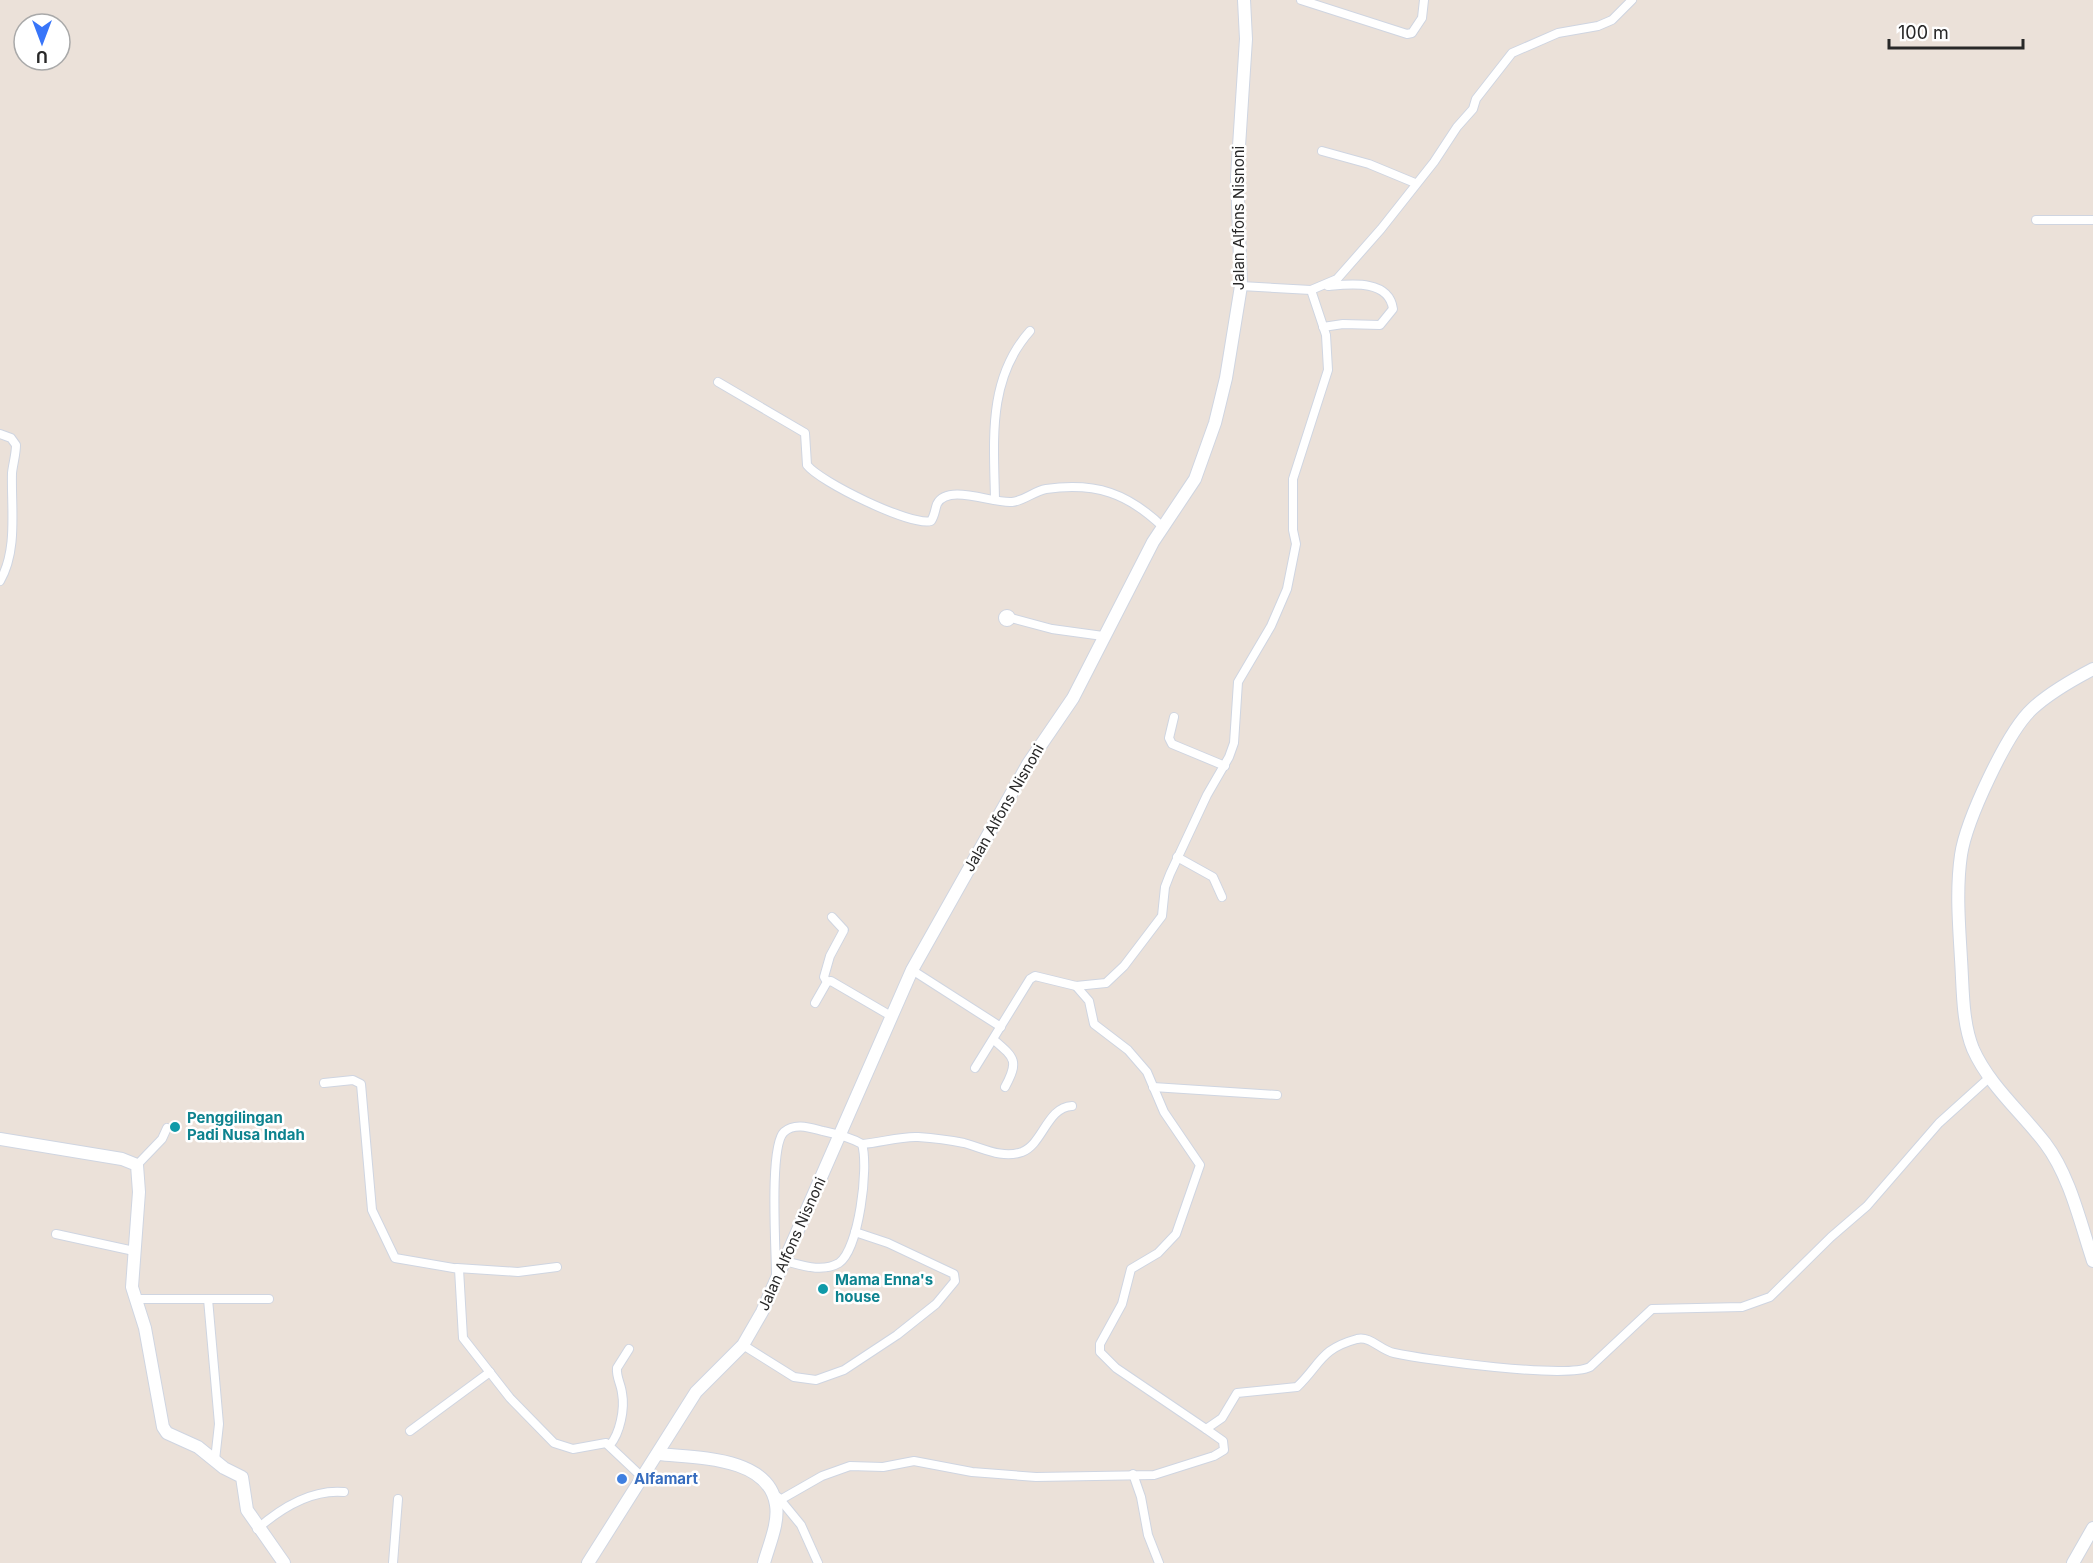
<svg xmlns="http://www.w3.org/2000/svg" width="2093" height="1563" font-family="Inter,sans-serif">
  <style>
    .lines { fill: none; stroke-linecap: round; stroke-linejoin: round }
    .street-casing { stroke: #cfd5e1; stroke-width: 10 }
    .secondary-casing { stroke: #cfd5e1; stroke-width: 14 }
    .street { stroke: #fff; stroke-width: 8 }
    .secondary { stroke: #fff; stroke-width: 12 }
    .culture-dot { fill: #0f9aa8; stroke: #fff; stroke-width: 2 }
    .shop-dot { fill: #3f7fe0; stroke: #fff; stroke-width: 2 }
    .labels { text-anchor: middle; stroke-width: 5; stroke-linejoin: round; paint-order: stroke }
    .street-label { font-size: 15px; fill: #282828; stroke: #fff }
    .culture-label { font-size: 15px; font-weight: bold; fill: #0d838f; stroke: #fff; text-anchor: start }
    .shop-label { font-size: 15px; font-weight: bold; fill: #366cbe; stroke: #fff; text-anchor: start }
  </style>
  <rect width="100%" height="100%" fill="#ebe1d9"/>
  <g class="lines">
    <defs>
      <g id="street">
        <polyline points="1301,0 1407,34 1412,33 1422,18 1424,0"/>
        <polyline points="1322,151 1369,164 1415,183"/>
        <polyline points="2036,220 2093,220"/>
        <polyline points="1241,286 1311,290 1337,279 1381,229 1434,162 1457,127 1473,109 1476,99 1512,53 1558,33 1598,26 1612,20 1632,0"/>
        <path d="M 1323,327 L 1343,324 L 1380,325 L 1393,309 C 1389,279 1350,284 1328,286"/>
        <path d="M 718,382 L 805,433 L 807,465 C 820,482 910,526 931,521 C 935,515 935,509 937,504 C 948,483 993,504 1012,502 C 1024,501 1034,491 1046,489 C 1096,482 1128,493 1164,528"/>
        <path d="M 0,434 L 11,438 L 16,445 C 16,454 13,464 12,473 C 11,508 18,550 0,581"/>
        <path d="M 995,500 C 994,441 987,379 1030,331"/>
        <circle cx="1007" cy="618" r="4"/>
        <polyline points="1011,618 1052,629 1103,636"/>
        <polyline points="1174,717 1169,738 1172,744 1225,766"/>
        <polyline points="1177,857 1213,877 1222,897"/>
        <polyline points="912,970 1001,1027"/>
        <polyline points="827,982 824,977 830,956 844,930 832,917"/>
        <path d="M 1076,986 L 1089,1001 L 1094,1024 L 1128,1050 L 1147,1072 L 1164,1112 L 1200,1165 L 1176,1234 L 1158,1253 L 1131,1269 L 1122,1304 L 1100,1344 L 1100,1352 L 1116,1368 L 1206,1429 L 1222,1418 L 1237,1393 L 1297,1387 C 1321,1364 1320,1349 1357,1339 C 1371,1336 1380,1350 1394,1353 C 1426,1360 1566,1379 1590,1367 L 1652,1309 L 1742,1307 L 1770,1297 L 1831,1237 L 1867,1206 L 1939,1123 L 1990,1077"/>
        <polyline points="815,1003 827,982 831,981 891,1016"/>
        <path d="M 994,1040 C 1015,1058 1019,1061 1005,1087"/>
        <polyline points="975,1068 1030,979 1035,976 1076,986 1106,983 1124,966 1162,916 1165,887 1170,874 1207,795 1229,757 1234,743 1238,682 1271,626 1287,589 1296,544 1293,530 1293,479 1328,370 1326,335 1311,290"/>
        <polyline points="324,1083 353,1080 361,1084 372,1210 395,1258 459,1269 463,1338 510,1398 554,1443 573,1449 606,1443 642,1477"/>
        <polyline points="1153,1087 1277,1095"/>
        <path d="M 862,1144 C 880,1143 900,1136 918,1137 C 932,1138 949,1140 964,1143 C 983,1148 1002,1159 1022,1152 C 1043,1144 1047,1107 1072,1106"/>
        <polyline points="137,1165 162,1139 167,1128"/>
        <polyline points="56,1234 134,1251"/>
        <polyline points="457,1268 518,1272 557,1267"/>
        <path d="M 776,1274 C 776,1249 769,1146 784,1132 C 795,1122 811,1128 823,1131 C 837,1134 850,1137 862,1144 C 869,1167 859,1249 839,1263 C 822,1273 801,1265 785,1261"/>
        <polyline points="135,1299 208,1299 219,1424 215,1460"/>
        <polyline points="208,1299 269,1299"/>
        <polyline points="743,1345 794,1377 816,1380 844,1370 897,1335 936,1304 955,1281 954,1274 888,1243 855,1232"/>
        <polyline points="410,1431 490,1372"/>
        <path d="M 610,1445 C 620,1433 625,1409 622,1393 C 621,1384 616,1377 617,1368 L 629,1349"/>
        <polyline points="1133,1474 1141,1497 1148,1535 1159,1563"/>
        <polyline points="778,1497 801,1525 818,1563"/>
        <polyline points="780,1500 822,1476 850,1466 883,1467 914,1461 972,1472 1036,1477 1154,1475 1214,1456 1224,1450 1223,1441 1206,1429"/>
        <path d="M 257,1529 C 281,1508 311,1489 344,1492"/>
        <polyline points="393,1563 398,1499"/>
      </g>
      <g id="secondary">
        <path d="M 2093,669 C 2072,680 2049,693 2032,709 C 2007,732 1966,821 1961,855 C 1956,889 1959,925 1961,959 C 1963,988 1962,1022 1973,1049 C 1989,1085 2021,1112 2045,1143 C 2070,1176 2080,1222 2093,1261"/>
        <polyline points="0,1139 122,1159 137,1165 139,1192 132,1287 145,1328 163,1427 167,1433 198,1447 224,1468 242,1477 247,1510 284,1563"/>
        <path d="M 659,1454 C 695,1458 769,1456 776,1505 C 779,1523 769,1545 764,1563"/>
        <polyline points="588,1563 696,1392 743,1345 762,1312 912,970 1028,764 1073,698 1153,542 1195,479 1215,423 1226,378 1241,286 1237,177 1246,39 1244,0"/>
        <polyline points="2073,1563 2093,1528"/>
      </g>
    </defs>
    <use href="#street" class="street-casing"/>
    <use href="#secondary" class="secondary-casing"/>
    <use href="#street" class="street"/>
    <use href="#secondary" class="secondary"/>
  </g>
  <g class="culture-dot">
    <circle cx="175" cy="1127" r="6"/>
    <circle cx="823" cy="1289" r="6"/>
  </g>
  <circle class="shop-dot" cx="622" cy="1479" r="6"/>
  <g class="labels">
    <g class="street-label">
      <text transform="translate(1239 218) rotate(-90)" y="5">Jalan Alfons Nisnoni</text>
      <text transform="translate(1004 808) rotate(-60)" y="5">Jalan Alfons Nisnoni</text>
      <text transform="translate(792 1244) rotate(-66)" y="5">Jalan Alfons Nisnoni</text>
    </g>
    <g class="culture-label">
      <text x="187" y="1123">Penggilingan<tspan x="187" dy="17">Padi Nusa Indah</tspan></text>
      <text x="835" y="1285">Mama Enna's<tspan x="835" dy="17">house</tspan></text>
    </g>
    <g class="shop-label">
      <text x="634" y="1484">Alfamart</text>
    </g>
  </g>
  <g transform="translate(42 42) rotate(180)"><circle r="28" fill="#ffffff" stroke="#a9a9a9" stroke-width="1.5"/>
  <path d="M0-4.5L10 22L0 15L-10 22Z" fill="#3875f9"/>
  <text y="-9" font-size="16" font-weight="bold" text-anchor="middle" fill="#282828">U</text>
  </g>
  <path d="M1889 39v9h134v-9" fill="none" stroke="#282828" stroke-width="3"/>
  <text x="1898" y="39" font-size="18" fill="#282828" stroke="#ffffff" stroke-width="4.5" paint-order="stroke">100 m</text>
</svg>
